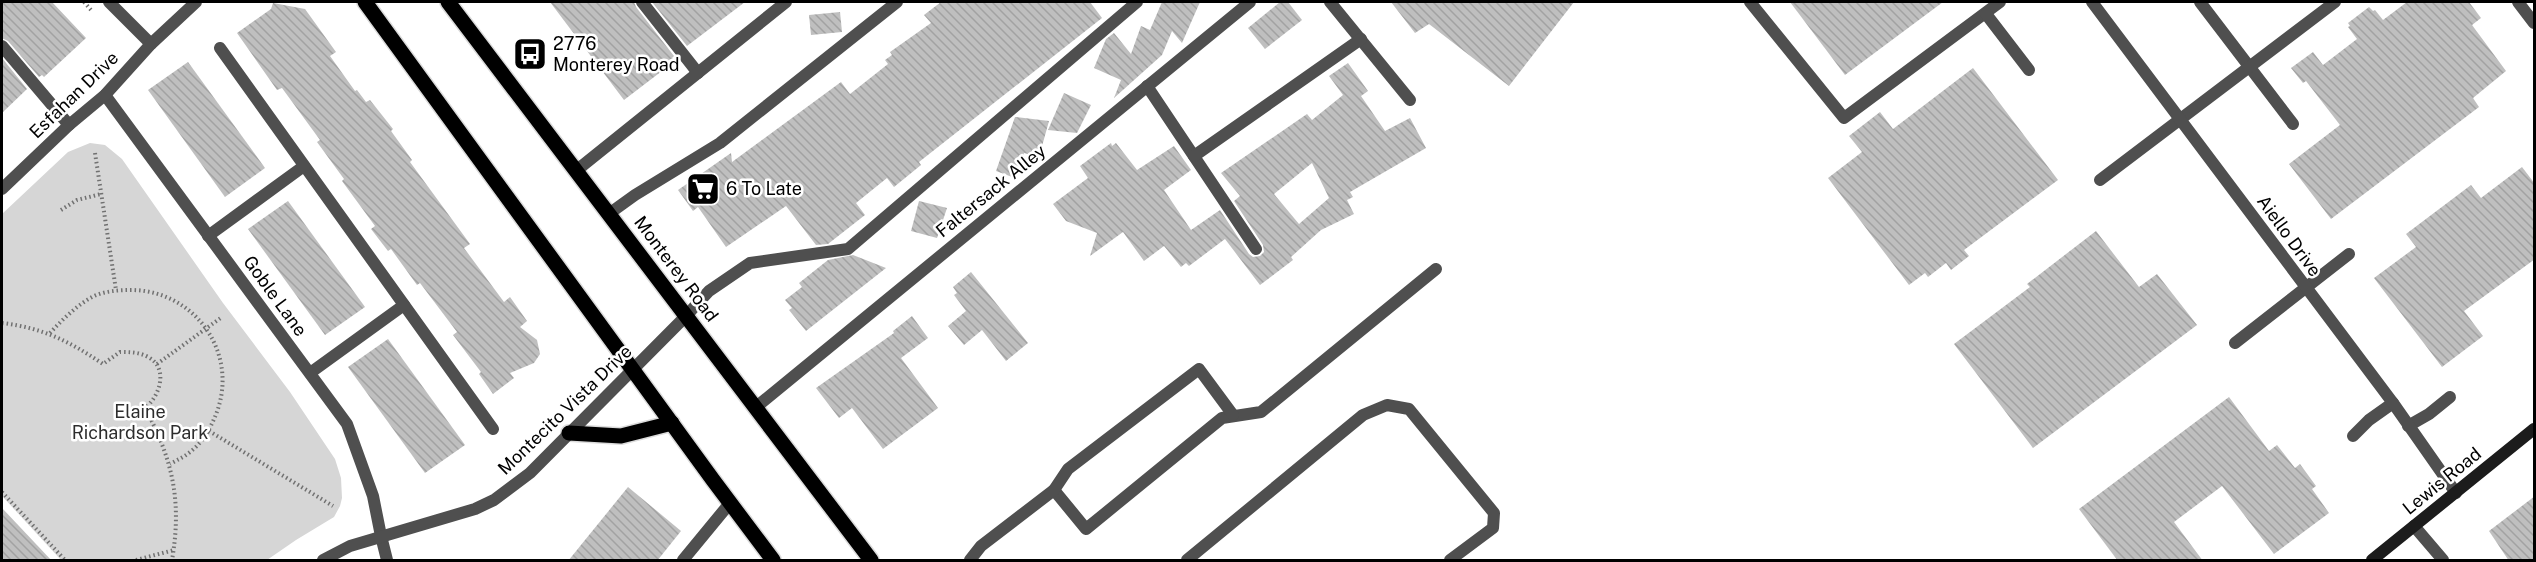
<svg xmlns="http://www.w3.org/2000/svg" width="2536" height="562" font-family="'Public Sans',sans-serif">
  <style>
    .park { fill: #d6d6d6 }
    .building { fill: url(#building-back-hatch); fill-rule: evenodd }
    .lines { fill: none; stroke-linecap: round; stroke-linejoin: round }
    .primary-casing { stroke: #dbdbdb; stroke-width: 18 }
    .path { stroke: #717171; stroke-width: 4; stroke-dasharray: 1.5 3; stroke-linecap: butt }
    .lane { stroke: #4f4f4f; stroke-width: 12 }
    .street { stroke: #4f4f4f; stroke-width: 12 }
    .secondary { stroke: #1c1c1c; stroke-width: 12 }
    .primary { stroke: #000; stroke-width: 15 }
    .labels { text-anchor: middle; stroke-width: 5; stroke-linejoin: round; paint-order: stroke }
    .poi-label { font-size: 18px; fill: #000; stroke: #fff; text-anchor: start }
    .street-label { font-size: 18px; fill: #000; stroke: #fff }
    .park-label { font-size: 18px; fill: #2d2d2d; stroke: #fff }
  </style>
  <defs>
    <pattern id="building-back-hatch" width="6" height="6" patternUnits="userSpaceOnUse" patternTransform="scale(1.5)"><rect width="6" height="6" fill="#bfbfbf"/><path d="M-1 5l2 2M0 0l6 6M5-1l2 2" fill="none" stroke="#a2a2a2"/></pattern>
  </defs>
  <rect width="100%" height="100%" fill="#fff"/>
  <polygon class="park" points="90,143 105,145 122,159 223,303 290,392 335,459 341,478 342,498 340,506 334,517 296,540 267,560 61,560 2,496 2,214 68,152"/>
  <g class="building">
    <polygon points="2,2 52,2 86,38 44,77 42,75 39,77 8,41 2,38"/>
    <polygon points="550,2 634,2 636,7 674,56 672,58 675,61 624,100"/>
    <polygon points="652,2 745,2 687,46"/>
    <polygon points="941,2 1090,2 1102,18 919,162 921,165 894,187 887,178 856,203 865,215 828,244 816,245 786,206 726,247 698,207 693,211 678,190 731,153 732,162 841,82 850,94 888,64 885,60 892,55 890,52 931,23 924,15"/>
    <polygon points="1162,2 1200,2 1182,43 1172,31 1162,55 1114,98 1121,80 1094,68 1106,39 1114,33 1131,54 1141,26 1150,30"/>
    <polygon points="1280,2 1288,2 1302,20 1265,49 1248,28"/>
    <polygon points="1391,2 1574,2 1509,86 1429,24 1415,33"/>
    <polygon points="1790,2 1943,2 1845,75"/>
    <polygon points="2407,2 2469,2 2481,18 2472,25 2506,71 2473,98 2479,107 2331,219 2289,164 2340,125 2306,81 2303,83 2291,68 2313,52 2323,65 2357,39 2348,27 2350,26 2348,23 2369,7 2373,11 2375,10 2383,20"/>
    <polygon points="273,3 305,9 336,52 330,56 355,91 357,90 366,102 370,100 393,129 391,131 412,160 410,162 470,244 464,248 504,302 510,297 527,321 520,327 537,340 540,354 534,363 510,373 514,378 493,394 479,374 481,372 453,335 457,332 420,283 417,285 391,249 388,251 371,229 375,226 342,181 344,179 317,142 320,140 282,88 277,90 237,33 271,9"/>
    <polygon points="840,12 842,32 811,35 809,15"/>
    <polygon points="2,58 27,89 2,113"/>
    <polygon points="188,62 265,168 225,197 148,90"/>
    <path d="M 1348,63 L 1368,91 L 1361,96 L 1385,131 L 1410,118 L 1426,148 L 1350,192 L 1353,197 L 1347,200 L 1354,214 L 1321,230 L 1291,257 L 1293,260 L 1260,285 L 1225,239 L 1189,266 L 1186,263 L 1181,267 L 1164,246 L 1144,261 L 1123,232 L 1090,256 L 1097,233 L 1066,221 L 1053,204 L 1088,178 L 1080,166 L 1111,143 L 1112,146 L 1116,143 L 1137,170 L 1174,146 L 1191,170 L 1164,190 L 1191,230 L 1220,210 L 1249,254 L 1253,257 L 1260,256 L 1264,252 L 1263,245 L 1234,201 L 1240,196 L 1221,173 L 1307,114 L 1312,120 L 1343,95 L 1329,76 ZM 1312,163 L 1329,198 L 1299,224 L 1274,194 Z"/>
    <polygon points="1973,68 2058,180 1964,250 1969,256 1951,270 1946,263 1928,277 1925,273 1909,285 1828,178 1862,152 1849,136 1880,112 1893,129"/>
    <polygon points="1064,93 1091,105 1077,133 1048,130"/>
    <polygon points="1015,117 1049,121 1039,157 1024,153 1015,178 996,171"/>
    <polygon points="2522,167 2535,184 2535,259 2464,311 2483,336 2442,367 2374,278 2416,247 2406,234 2471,185 2481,198"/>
    <polygon points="288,201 365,307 325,335 248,229"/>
    <polygon points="919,201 947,208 937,238 911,231"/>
    <polygon points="2096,231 2139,287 2157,274 2197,325 2033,448 1954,344 2030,287 2027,284"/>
    <polygon points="853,255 886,268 806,331 789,310 792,308 785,300 802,287 799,283 828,260"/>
    <polygon points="971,272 1028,343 1006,361 982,330 964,345 948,326 966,311 954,295 957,293 953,287"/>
    <polygon points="912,316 928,338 901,358 938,408 883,449 852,408 839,418 816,388 894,333 893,331"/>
    <polygon points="388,339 465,445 425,473 348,367"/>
    <polygon points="2229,397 2269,451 2277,445 2295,468 2300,464 2316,486 2312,489 2329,513 2274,554 2222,486 2174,522 2203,561 2118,561 2079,509"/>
    <polygon points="628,487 681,531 657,561 568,561"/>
    <polygon points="2535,496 2535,561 2509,561 2489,531"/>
    <polygon points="2,508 52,561 2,561"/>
  </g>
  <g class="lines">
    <defs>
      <g id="primary">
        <polyline points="365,2 713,480 773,560"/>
        <polyline points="448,2 871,560"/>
        <polyline points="569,433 621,436 672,423"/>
      </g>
    </defs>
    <use href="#primary" class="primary-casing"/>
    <g class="path">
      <polyline points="84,2 91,10"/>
      <polyline points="95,153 116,290"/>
      <polyline points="61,210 77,200 101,194"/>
      <path d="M 2,323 C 43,328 69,341 103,364 L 120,352 C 130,352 139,352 148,357 C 169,368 160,396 145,408 C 173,460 182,502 172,560"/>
      <path d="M 50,333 C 62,320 76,306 92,297 C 104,291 118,290 132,290 C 198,291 242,358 214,419 C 209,431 201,444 190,452 C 184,457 177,460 170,464"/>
      <polyline points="157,364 222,317"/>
      <polyline points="209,431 333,506"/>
      <polyline points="2,492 65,560"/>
      <polyline points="136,560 174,550"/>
    </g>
    <g class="lane">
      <polyline points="109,2 151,44"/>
      <polyline points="642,2 698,73"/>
      <polyline points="1330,2 1410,100"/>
      <polyline points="1750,2 1844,118 2000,2"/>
      <polyline points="2200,2 2293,124"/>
      <polyline points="2518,2 2534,23"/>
      <polyline points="1986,14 2029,70"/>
      <polyline points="2,46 69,125"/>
      <polyline points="220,48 493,429"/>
      <polyline points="1147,86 1256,249"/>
      <polyline points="1194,156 1361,39"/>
      <polyline points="577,170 786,2"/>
      <polyline points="2100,180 2335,2"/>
      <polyline points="610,213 635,195 720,143 897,2"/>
      <polyline points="208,236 304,166"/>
      <polyline points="686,316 709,291 750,263 848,249 1137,2"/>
      <polyline points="2235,343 2349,254"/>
      <polyline points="310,373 404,305"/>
      <polyline points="755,408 1250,2"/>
      <polyline points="2408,426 2429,414 2450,397"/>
      <polyline points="2353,436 2369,420 2393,403"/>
      <polyline points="1054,490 1086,529 1222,418 1261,412 1436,269"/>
      <polyline points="2414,526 2443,560"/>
      <polyline points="381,536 387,560"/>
      <polyline points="683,560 730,503"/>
      <polyline points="970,560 981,546 1054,490 1068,469 1199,369 1233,415"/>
      <polyline points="1187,560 1363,415 1387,405 1409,409 1494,513 1493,528 1450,560"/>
    </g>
    <g class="street">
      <polyline points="2092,2 2393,403 2456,493"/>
      <polyline points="105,95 347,424 373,496 381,536"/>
      <polyline points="2,189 69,125 105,95 151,44 196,2"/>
      <polyline points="323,560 350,546 475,509 494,500 530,473 686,316"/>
    </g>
    <polyline class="secondary" points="2372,560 2534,429"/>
    <use href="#primary" class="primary"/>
  </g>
  <defs>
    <symbol id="bus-square" viewBox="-11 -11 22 22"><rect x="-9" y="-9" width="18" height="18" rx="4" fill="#000" stroke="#fff"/><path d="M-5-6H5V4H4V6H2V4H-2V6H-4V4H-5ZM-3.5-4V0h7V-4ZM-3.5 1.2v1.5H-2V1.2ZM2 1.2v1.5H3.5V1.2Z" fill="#fff"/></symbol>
    <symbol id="supermarket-square" viewBox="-11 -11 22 22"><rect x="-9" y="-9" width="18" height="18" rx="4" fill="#000" stroke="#fff"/><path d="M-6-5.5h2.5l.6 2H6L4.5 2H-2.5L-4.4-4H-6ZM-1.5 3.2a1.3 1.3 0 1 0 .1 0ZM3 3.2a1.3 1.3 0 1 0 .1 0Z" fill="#fff"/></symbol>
  </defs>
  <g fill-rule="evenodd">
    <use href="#bus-square" x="511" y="35" width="38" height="38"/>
    <use href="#supermarket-square" x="684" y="170" width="38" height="38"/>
  </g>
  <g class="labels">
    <g class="poi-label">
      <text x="553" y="50">2776<tspan x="553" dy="21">Monterey Road</tspan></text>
      <text x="726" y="195">6 To Late</text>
    </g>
    <g class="street-label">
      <text transform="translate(74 95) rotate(-44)" y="6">Esfahan Drive</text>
      <text transform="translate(991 191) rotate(-39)" y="6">Faltersack Alley</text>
      <text transform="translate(2289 236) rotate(54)" y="6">Aiello Drive</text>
      <text transform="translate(676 269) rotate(53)" y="6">Monterey Road</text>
      <text transform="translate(275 296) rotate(54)" y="6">Goble Lane</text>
      <text transform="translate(565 410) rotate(-44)" y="6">Montecito Vista Drive</text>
      <text transform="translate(2442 481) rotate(-39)" y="6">Lewis Road</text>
    </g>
    <g class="park-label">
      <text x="140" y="418">Elaine<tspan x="140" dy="21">Richardson Park</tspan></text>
    </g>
  </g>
  <rect width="2536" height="562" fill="none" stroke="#000000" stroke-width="6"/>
</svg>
